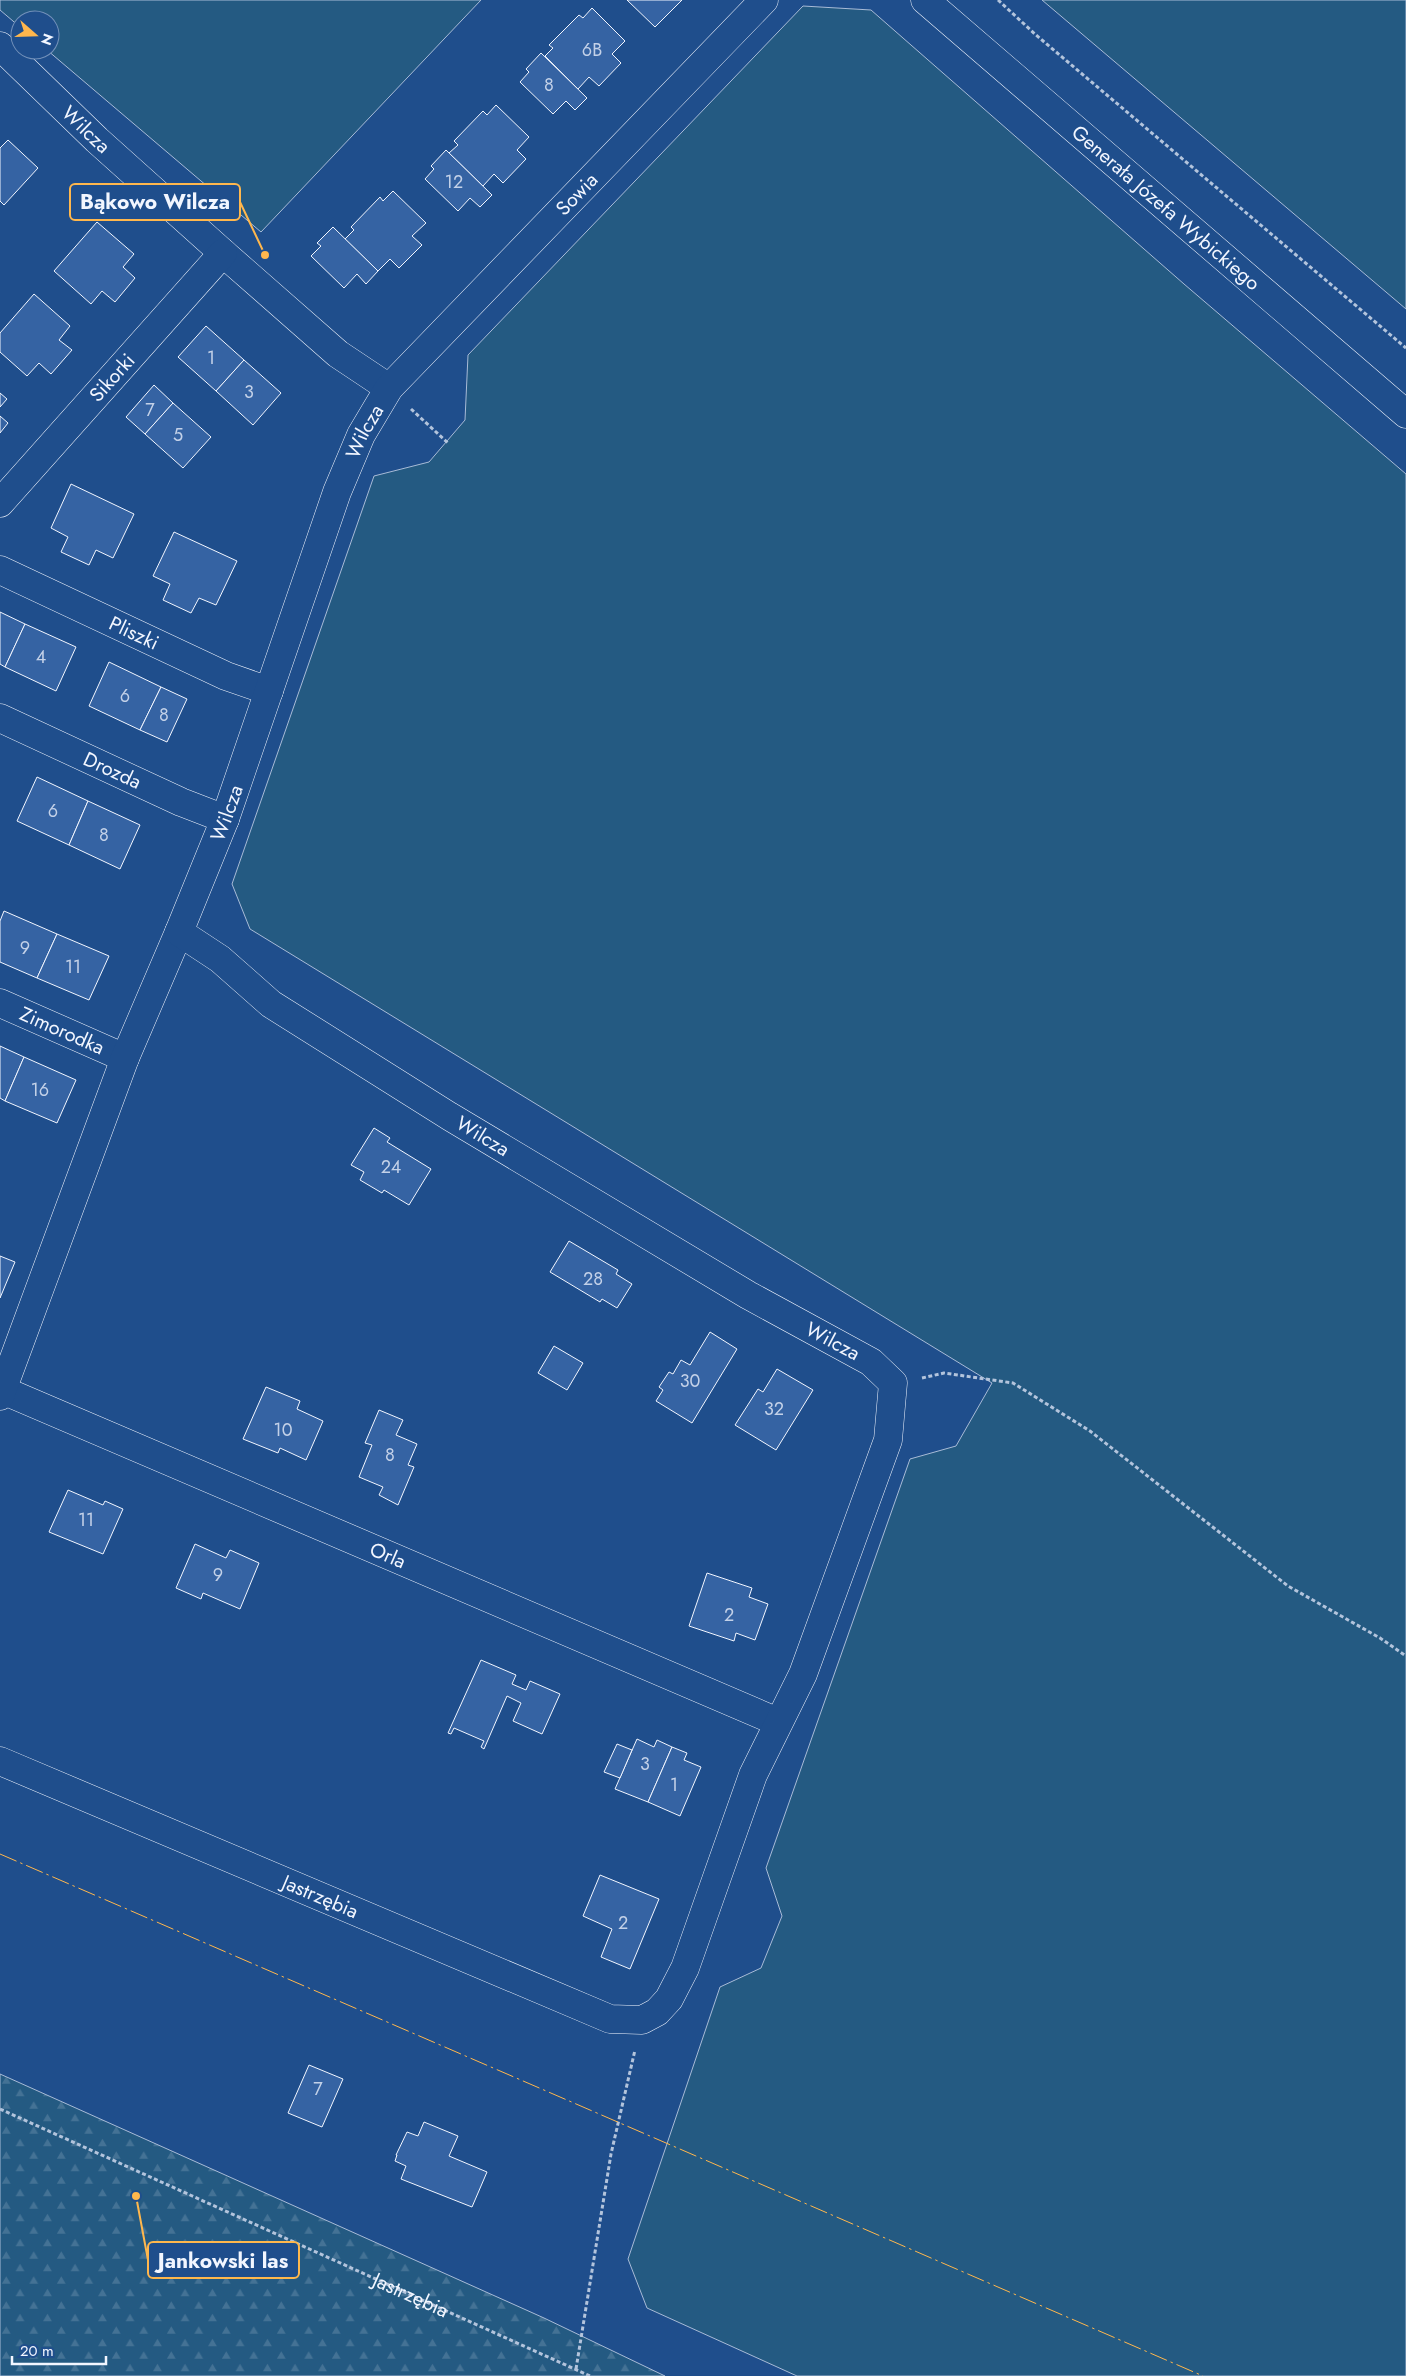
<svg xmlns="http://www.w3.org/2000/svg" width="1406" height="2376" font-family="Jost,sans-serif">
  <style>
    .grass { fill: #245a82; stroke: #a8bbd7 }
    .forest { fill: url(#forest-firs); stroke: #a8bbd7 }
    .building { fill: #3563a3; stroke: #f2f6ff }
    .lines { fill: none; stroke-linecap: round; stroke-linejoin: round }
    .minor-casing { stroke: #f2f6ff; stroke-width: 29 }
    .secondary-casing { stroke: #f2f6ff; stroke-width: 29 }
    .path { stroke: #b3c4dc; stroke-width: 3; stroke-dasharray: 4 2.5; stroke-linecap: butt }
    .minor { stroke: #1f4e8c; stroke-width: 28 }
    .secondary { stroke: #1f4e8c; stroke-width: 28 }
    .power { stroke: #ffb74d; stroke-width: 1; stroke-dasharray: 18 4 2.5 4; stroke-linecap: butt }
    .labels { text-anchor: middle; stroke-width: 4; stroke-linejoin: round; paint-order: stroke }
    .number-label { font-size: 18px; fill: #c3d1e8 }
    .street-label { font-size: 20px; fill: #f2f6ff; stroke: #1f4e8c }
    .leader { fill: none; stroke: #ffb74d; stroke-width: 2 }
    .callout-dot { fill: #ffb74d; stroke: #1f4e8c; stroke-width: 2 }
    .callout { fill: #1f4e8c; stroke: #ffb74d; stroke-width: 2 }
    .callout-label { font-size: 21px; text-anchor: middle; font-weight: bold; fill: #f2f6ff }
  </style>
  <defs>
    <pattern id="forest-firs" width="22" height="20" patternUnits="userSpaceOnUse" patternTransform="scale(1.25)"><rect width="22" height="20" fill="#245a82"/><path d="M5 1l3.5 6h-7zM16 11l3.5 6h-7z" fill="#447295"/></pattern>
  </defs>
  <rect width="100%" height="100%" fill="#1f4e8c"/>
  <g class="grass">
    <polygon points="0,0 481,0 261,232 47,50 50,50 50,20 20,20 20,27 0,10"/>
    <polygon points="1042,0 1406,0 1406,309"/>
    <polygon points="803,6 871,10 1184,284 1406,474 1406,2376 797,2376 647,2308 628,2259 720,1987 761,1968 782,1916 766,1868 910,1459 956,1446 992,1383 250,929 232,884 374,476 429,462 465,420 468,355"/>
  </g>
  <polygon class="forest" points="0,2074 544,2318 665,2376 0,2376"/>
  <g class="building">
    <polygon points="627,0 682,0 655,27"/>
    <polygon points="592,8 625,41 612,54 621,63 599,86 589,77 578,89 545,56 553,48 549,45 579,15 583,18"/>
    <polygon points="541,53 587,98 575,110 566,101 553,114 520,82 529,72 526,69"/>
    <polygon points="496,105 529,137 517,150 526,159 503,183 494,174 483,186 449,153 458,145 454,141 483,111 487,115"/>
    <polygon points="8,140 38,168 4,205 0,201 0,148"/>
    <polygon points="446,150 492,195 480,207 470,198 458,211 425,179 434,169 431,166"/>
    <polygon points="393,191 426,223 412,236 422,245 399,268 390,259 378,271 345,239 354,230 351,227 380,197 383,201"/>
    <polygon points="97,222 134,254 123,267 135,278 115,302 102,291 91,304 54,271"/>
    <polygon points="333,227 378,271 366,284 357,274 344,288 311,256 321,246 317,243"/>
    <polygon points="34,294 70,326 59,340 72,350 51,374 39,363 27,376 0,352 0,333"/>
    <polygon points="206,326 244,360 216,391 178,357"/>
    <polygon points="244,360 281,393 253,425 216,391"/>
    <polygon points="154,385 173,403 145,434 126,417"/>
    <polygon points="0,393 7,399 0,407"/>
    <polygon points="173,403 211,437 183,468 145,434"/>
    <polygon points="0,416 8,423 0,433"/>
    <polygon points="71,484 134,514 113,558 96,550 89,565 61,552 68,537 51,528"/>
    <polygon points="174,532 237,561 216,605 199,598 191,613 163,600 170,584 153,576"/>
    <polygon points="0,612 25,624 5,667 0,664"/>
    <polygon points="25,624 76,647 56,691 5,667"/>
    <polygon points="109,662 161,687 140,730 89,706"/>
    <polygon points="161,687 187,699 167,742 140,730"/>
    <polygon points="37,777 88,801 69,845 17,821"/>
    <polygon points="88,801 140,825 120,869 69,845"/>
    <polygon points="4,911 57,934 37,978 0,962 0,921"/>
    <polygon points="57,934 109,956 89,1000 37,978"/>
    <polygon points="0,1046 24,1057 5,1101 0,1098"/>
    <polygon points="24,1057 76,1080 57,1123 5,1101"/>
    <polygon points="374,1128 390,1138 387,1142 431,1169 409,1205 384,1190 382,1193 360,1180 364,1172 351,1165"/>
    <polygon points="569,1241 618,1270 616,1274 632,1284 617,1308 602,1299 600,1302 550,1272"/>
    <polygon points="0,1256 15,1262 0,1298"/>
    <polygon points="710,1332 737,1349 692,1423 656,1401 663,1390 659,1387 669,1372 673,1374 681,1360 690,1365"/>
    <polygon points="554,1346 583,1363 567,1390 538,1373"/>
    <polygon points="777,1369 813,1390 776,1450 735,1425 758,1389 763,1392"/>
    <polygon points="266,1387 300,1401 297,1409 323,1421 306,1460 280,1448 278,1453 243,1439"/>
    <polygon points="379,1410 403,1420 396,1435 417,1444 408,1465 414,1467 398,1505 379,1495 383,1487 359,1477 372,1445 365,1443"/>
    <polygon points="68,1490 103,1505 105,1501 123,1509 103,1554 49,1532"/>
    <polygon points="195,1544 226,1558 230,1550 259,1563 240,1609 203,1593 201,1599 176,1588"/>
    <polygon points="707,1573 752,1588 749,1597 768,1604 755,1640 736,1633 734,1641 689,1626"/>
    <polygon points="481,1660 516,1675 512,1684 526,1690 530,1681 560,1694 542,1734 513,1721 521,1703 507,1696 484,1749 481,1747 484,1741 454,1728 451,1734 448,1733"/>
    <polygon points="637,1739 654,1747 657,1740 672,1747 648,1802 615,1789"/>
    <polygon points="617,1744 632,1750 620,1778 604,1772"/>
    <polygon points="672,1747 687,1753 684,1760 701,1767 680,1816 648,1802"/>
    <polygon points="600,1875 659,1899 630,1969 601,1957 612,1929 583,1916"/>
    <polygon points="309,2065 343,2079 322,2127 288,2113"/>
    <polygon points="424,2122 458,2136 449,2156 487,2172 472,2207 401,2179 406,2166 395,2161 397,2155 396,2155 407,2132 418,2136"/>
  </g>
  <g class="lines">
    <defs>
      <g id="minor">
        <path id="s2" d="M 0,46 L 97,140 L 223,253 L 338,354 L 389,388"/>
        <path id="s3" d="M 0,503 L 223,253"/>
        <path id="s4" d="M 0,570 L 226,676 L 269,691"/>
        <path id="s5" d="M 0,718 L 181,802 L 225,819"/>
        <path id="s6" d="M 0,1003 L 125,1058"/>
        <path id="s7" d="M 0,1389 L 778,1722"/>
        <polyline points="0,1396 125,1058 179,932"/>
        <path id="s8" d="M 0,1761 L 610,2019 L 642,2020 L 657,2012 L 669,1999 L 685,1968 L 753,1775 L 803,1674 L 888,1440 L 893,1383 L 871,1362 L 748,1295 L 449,1116 L 271,1004 L 220,959 L 179,932 L 225,819 L 337,492 L 361,435 L 389,388 L 764,0"/>
      </g>
      <g id="secondary">
        <path id="s9" d="M 925,0 L 1406,414"/>
      </g>
    </defs>
    <use href="#minor" class="minor-casing"/>
    <use href="#secondary" class="secondary-casing"/>
    <g class="path">
      <polyline points="998,0 1036,35 1406,348"/>
      <polyline points="411,409 448,443"/>
      <polyline points="922,1378 944,1373 1013,1383 1090,1431 1288,1586 1380,1638 1406,1656"/>
      <path id="s1" d="M 0,2109 L 590,2376"/>
      <polyline points="576,2369 611,2154 635,2050"/>
    </g>
    <use href="#minor" class="minor"/>
    <use href="#secondary" class="secondary"/>
    <polyline class="power" points="0,1854 1203,2376"/>
  </g>
  <g class="labels">
    <g class="number-label">
      <text x="592" y="56">6B</text>
      <text x="549" y="91">8</text>
      <text x="454" y="188">12</text>
      <text x="211" y="364">1</text>
      <text x="249" y="398">3</text>
      <text x="150" y="416">7</text>
      <text x="178" y="441">5</text>
      <text x="41" y="663">4</text>
      <text x="125" y="702">6</text>
      <text x="164" y="721">8</text>
      <text x="53" y="817">6</text>
      <text x="104" y="841">8</text>
      <text x="25" y="954">9</text>
      <text x="73" y="973">11</text>
      <text x="40" y="1096">16</text>
      <text x="391" y="1173">24</text>
      <text x="593" y="1285">28</text>
      <text x="690" y="1387">30</text>
      <text x="774" y="1415">32</text>
      <text x="283" y="1436">10</text>
      <text x="390" y="1461">8</text>
      <text x="86" y="1526">11</text>
      <text x="218" y="1581">9</text>
      <text x="729" y="1621">2</text>
      <text x="645" y="1770">3</text>
      <text x="674" y="1791">1</text>
      <text x="623" y="1929">2</text>
      <text x="318" y="2095">7</text>
    </g>
    <g class="street-label">
      <text dy="7" stroke="none"><textPath href="#s2" startOffset="120">Wilcza</textPath></text>
      <text dy="7" stroke="none"><textPath href="#s8" startOffset="3088">Sowia</textPath></text>
      <text dy="7" stroke="none"><textPath href="#s9" startOffset="318">Generała Józefa Wybickiego</textPath></text>
      <text dy="7" stroke="none"><textPath href="#s3" startOffset="168">Sikorki</textPath></text>
      <text dy="7" stroke="none"><textPath href="#s8" startOffset="2768">Wilcza</textPath></text>
      <text dy="7" stroke="none"><textPath href="#s4" startOffset="148">Pliszki</textPath></text>
      <text dy="7" stroke="none"><textPath href="#s5" startOffset="124">Drozda</textPath></text>
      <text dy="7" stroke="none"><textPath href="#s8" startOffset="2362">Wilcza</textPath></text>
      <text dy="7" stroke="none"><textPath href="#s6" startOffset="68">Zimorodka</textPath></text>
      <text transform="translate(483 1136) rotate(31)" y="7">Wilcza</text>
      <text transform="translate(833 1341) rotate(28)" y="7">Wilcza</text>
      <text dy="7" stroke="none"><textPath href="#s7" startOffset="422">Orla</textPath></text>
      <text dy="7" stroke="none"><textPath href="#s8" startOffset="348">Jastrzębia</textPath></text>
      <text dy="7" stroke="none"><textPath href="#s1" startOffset="451">Jastrzębia</textPath></text>
    </g>
  </g>
  <path class="leader" d="M265 255L240 202M136 2196L148 2260"/>
  <g class="callout-dot">
    <circle cx="265" cy="255" r="5"/>
    <circle cx="136" cy="2196" r="5"/>
  </g>
  <g class="callout">
    <rect x="70" y="184" width="170" height="36" rx="5"/>
    <rect x="148" y="2242" width="151" height="36" rx="5"/>
  </g>
  <g class="callout-label">
    <text x="155" y="209">Bąkowo Wilcza</text>
    <text x="223" y="2268">Jankowski las</text>
  </g>
  <g transform="translate(35 35) rotate(110)"><circle r="24" fill="#1f4e8c" stroke="#7391ba"/>
  <path d="M0-4L9 19L0 12L-9 19Z" fill="#ffb74d"/>
  <text y="-8" font-size="14" font-weight="bold" text-anchor="middle" fill="#f2f6ff">N</text>
  </g>
  <path d="M12 2356v8h94v-8" fill="none" stroke="#f2f6ff" stroke-width="2.5"/>
  <text x="20" y="2356" font-size="15" fill="#f2f6ff" stroke="#1f4e8c" stroke-width="4" paint-order="stroke">20 m</text>
</svg>
